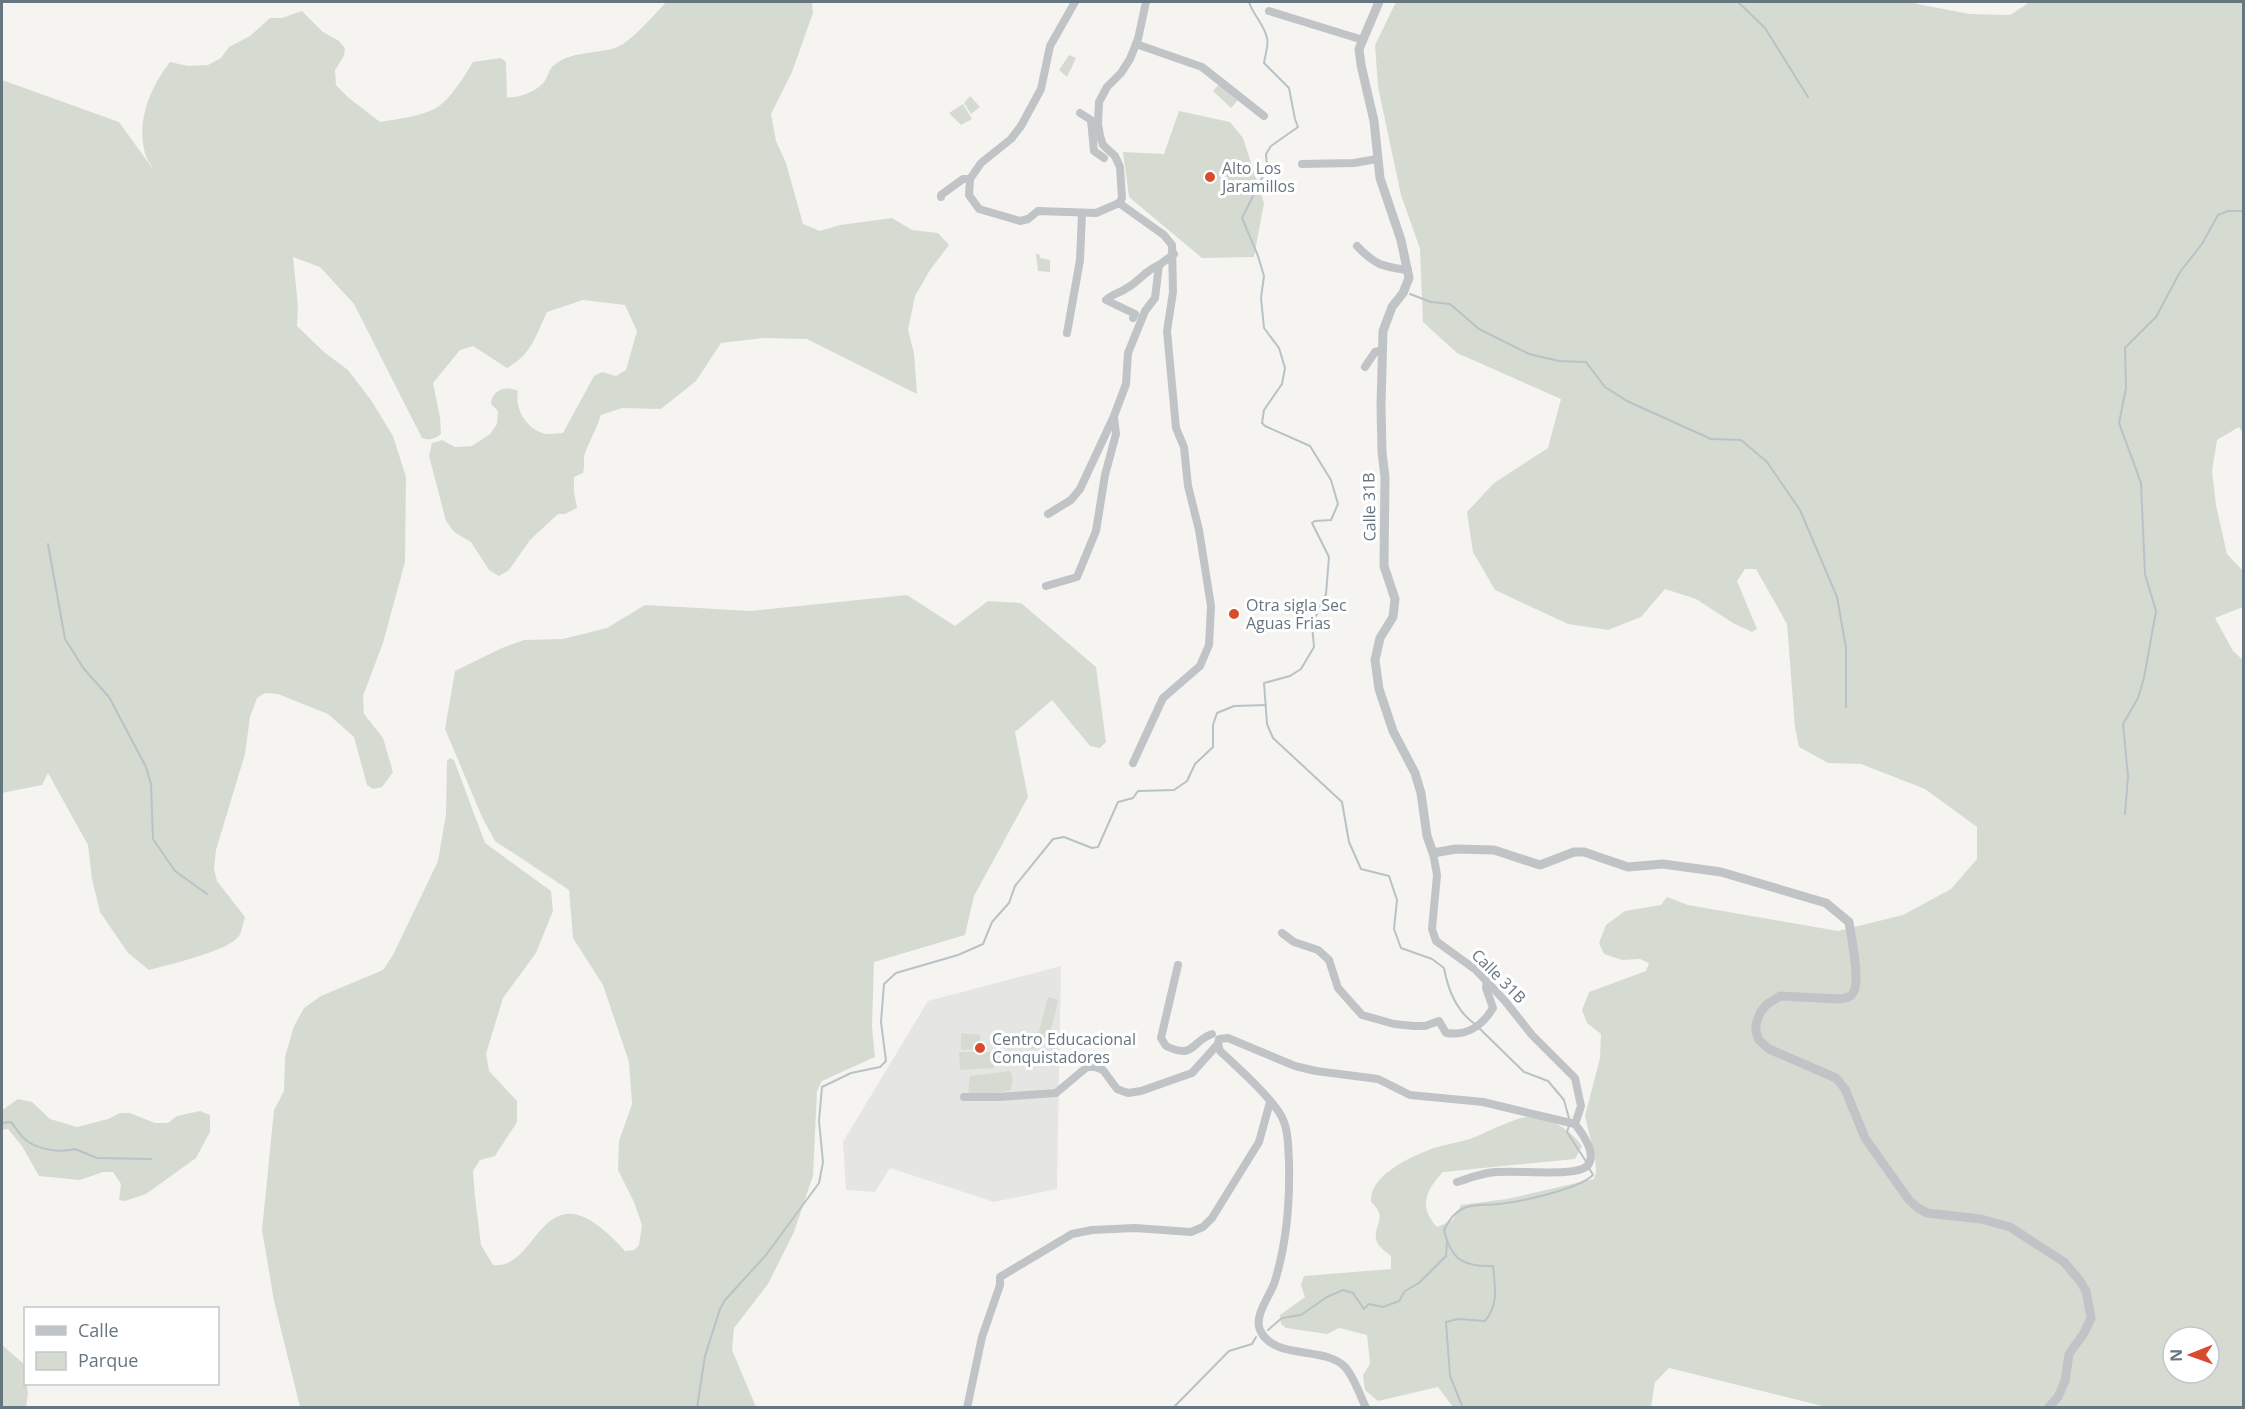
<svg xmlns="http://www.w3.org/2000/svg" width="2245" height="1409" font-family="'Open Sans',sans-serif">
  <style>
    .built { fill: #e5e6e4 }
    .green { fill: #d6dbd2; fill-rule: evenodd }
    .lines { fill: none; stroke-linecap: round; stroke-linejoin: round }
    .stream { stroke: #b7c3c6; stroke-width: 2 }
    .minor { stroke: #c0c4c7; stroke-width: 8 }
    .tertiary { stroke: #c0c4c7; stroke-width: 9 }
    .poi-dot { fill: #d84c2e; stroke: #fff; stroke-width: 2 }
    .labels { text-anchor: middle; stroke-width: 6; stroke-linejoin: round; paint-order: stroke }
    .poi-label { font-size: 16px; fill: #657680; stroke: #fff; text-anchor: start }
    .street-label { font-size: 16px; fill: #657680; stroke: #fff }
  </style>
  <rect width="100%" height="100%" fill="#f5f4f1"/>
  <polygon class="built" points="1061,966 1057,1189 994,1202 890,1168 875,1192 846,1190 843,1142 928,1001"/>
  <g class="green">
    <path d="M 666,2 L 812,2 L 813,13 L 792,72 L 771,114 L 776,141 L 786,163 L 803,224 L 820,231 L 840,225 L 892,218 L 912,230 L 938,233 L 949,245 L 930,270 L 915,296 L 908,330 L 914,353 L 917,394 L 807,339 L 764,338 L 721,343 L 696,381 L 661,409 L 622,408 L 601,415 C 597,428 590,440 585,453 C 583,459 585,466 583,473 L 574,477 L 574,492 L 577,508 L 565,514 L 558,514 L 530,540 L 509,570 L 499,576 L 489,570 L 471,542 L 454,532 L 446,521 L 429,456 L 432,443 L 442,440 L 455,447 L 472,446 L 490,434 L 497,424 L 498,411 L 491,404 C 492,390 505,385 518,391 C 514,409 528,432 548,434 C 553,434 559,433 563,433 L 594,376 L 602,372 L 616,376 L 626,370 L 637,331 L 625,305 L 583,300 L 547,312 C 535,337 532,354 507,368 L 473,346 L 460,350 L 433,383 L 440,417 L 441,434 C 435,439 430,441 422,438 L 354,304 L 320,267 L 293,257 L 298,306 L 297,326 L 324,352 L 348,370 L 371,400 L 393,436 L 406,477 L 405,562 L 383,643 L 363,696 L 364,714 L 383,738 L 393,772 L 382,787 L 373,789 L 367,785 L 354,737 L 328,714 L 278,694 L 265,693 L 257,698 L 250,717 L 245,754 L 216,850 L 214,869 L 217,881 L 245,917 C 243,923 242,931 239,936 C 229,951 167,965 149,970 L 128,953 L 100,912 L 92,879 L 88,845 L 48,773 L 42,785 L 2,793 L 2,80 L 119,122 L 153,169 C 151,164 146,159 145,153 C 136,121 151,86 170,62 L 188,66 L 208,65 L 221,58 L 229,47 L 250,36 L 270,18 L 282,18 L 302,11 L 323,32 L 339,41 L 345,48 L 344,56 L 335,70 L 336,85 L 349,98 L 380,122 C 397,119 425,116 439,106 C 452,97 465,75 473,62 L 501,58 L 506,62 L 507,97 C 518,99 537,91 544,82 C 548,77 549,69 553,66 C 569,51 596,54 615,48 C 628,45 657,12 666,2 Z"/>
    <path d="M 1396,2 L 1914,2 L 1917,4 L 1970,14 L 2010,15 L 2027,4 L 2028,2 L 2243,2 L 2243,433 L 2239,427 L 2217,440 L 2212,471 L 2216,505 L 2227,554 L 2244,572 L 2243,607 L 2215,618 L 2233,651 L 2244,661 L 2243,1407 L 1826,1407 L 1669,1368 L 1655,1382 L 1651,1407 L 1453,1407 L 1438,1387 L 1378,1401 L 1365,1390 L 1363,1375 L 1370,1364 L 1367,1335 L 1339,1328 L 1327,1334 L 1286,1328 L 1281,1324 L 1280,1315 L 1305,1297 L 1301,1285 L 1304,1276 L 1391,1269 L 1391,1256 C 1386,1252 1379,1247 1377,1242 C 1371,1225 1390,1219 1371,1202 C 1369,1175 1412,1156 1434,1148 C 1446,1144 1458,1143 1470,1139 C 1484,1134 1514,1118 1527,1117 C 1550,1117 1569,1128 1582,1146 L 1575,1159 L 1443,1172 C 1426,1190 1418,1207 1437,1227 L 1453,1220 L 1461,1205 L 1507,1199 L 1594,1179 L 1596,1172 L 1595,1157 L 1585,1116 L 1600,1058 L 1601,1034 L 1587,1023 L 1582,1010 L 1589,992 L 1646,971 L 1649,963 L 1640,959 L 1622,960 L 1604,954 L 1599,943 L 1606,925 L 1625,911 L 1661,905 L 1667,897 L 1688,905 L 1838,931 L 1903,915 L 1951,889 L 1977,859 L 1977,827 L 1925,789 L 1861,764 L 1828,763 L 1799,747 L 1795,727 L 1787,624 L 1756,569 L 1745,569 L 1737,581 L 1757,629 L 1752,632 L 1733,623 L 1696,599 L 1665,589 L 1641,617 L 1608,630 L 1568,624 L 1495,590 L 1473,552 L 1467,512 L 1494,483 L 1548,448 L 1561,399 L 1457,353 L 1423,322 L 1420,249 L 1401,195 L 1378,87 L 1375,45 ZM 2173,1337 L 2209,1337 L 2209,1373 L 2173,1373 Z"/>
    <polygon points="1069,55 1076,58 1067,77 1059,70"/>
    <polygon points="1220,83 1239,99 1231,108 1213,91"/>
    <polygon points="970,96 980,107 971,114 964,103"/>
    <polygon points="963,104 972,119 961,125 949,113"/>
    <polygon points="1179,111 1230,122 1243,138 1264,203 1254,257 1202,258 1129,197 1123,152 1164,154"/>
    <polygon points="1036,254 1039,254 1040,258 1050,260 1050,272 1038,271"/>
    <path d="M 907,595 L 955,626 L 988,601 L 1021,603 L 1096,667 L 1106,742 L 1100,748 L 1090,746 L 1052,700 L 1015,732 L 1028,797 L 974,896 L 965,935 L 874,962 L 872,1027 L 875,1057 L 822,1081 L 817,1091 L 813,1176 L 794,1232 L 768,1284 L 734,1328 L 732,1350 L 756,1407 L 300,1407 L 274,1301 L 262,1230 L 274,1110 L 284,1091 L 285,1057 L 294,1026 L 304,1008 L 321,996 L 383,970 L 393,955 L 438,861 L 446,814 L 447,761 L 450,758 L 454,760 L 485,843 L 551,891 L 553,911 L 536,953 L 503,998 L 486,1054 L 489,1071 L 517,1101 L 517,1122 L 495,1156 L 480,1160 L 473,1171 L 475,1197 L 481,1245 L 493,1265 C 541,1271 541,1157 625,1251 L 634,1250 L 639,1245 L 642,1225 L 634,1202 L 618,1170 L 619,1141 L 632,1104 L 629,1062 L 603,985 L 573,938 L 569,890 L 495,841 L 482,817 L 445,729 L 455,671 L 502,648 L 524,640 L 563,639 L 607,628 L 645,605 L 751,611 Z"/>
    <path d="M 1048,997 L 1058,1000 C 1054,1017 1051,1048 1030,1049 L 1029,1041 L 1039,1031 Z"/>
    <polygon points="961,1033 980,1035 980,1049 961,1050"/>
    <polygon points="959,1052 992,1052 994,1068 960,1070"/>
    <polygon points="1010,1071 1013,1077 1011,1090 986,1095 968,1094 970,1076"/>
    <polygon points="18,1099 32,1102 50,1119 77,1127 108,1119 120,1113 130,1113 155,1123 168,1123 177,1116 200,1111 210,1115 210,1132 196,1158 146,1194 125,1201 119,1200 121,1184 113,1172 103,1172 80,1180 39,1176 22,1146 8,1129 2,1130 2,1108 4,1109"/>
    <polygon points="2,1345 24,1364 28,1393 26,1407 2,1407"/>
  </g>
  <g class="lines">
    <g class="stream">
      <path d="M 1249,2 C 1253,15 1264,24 1267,38 C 1269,45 1265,55 1264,63 L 1289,88 L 1295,119 L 1298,127 L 1271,146 L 1266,154 L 1267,168 L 1242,218 L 1258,256 L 1264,276 L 1261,298 L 1264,328 L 1279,348 L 1285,368 L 1282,384 L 1264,410 L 1262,423 L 1265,426 L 1310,446 L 1331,480 L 1338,504 L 1331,520 L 1315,521 L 1312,523 L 1329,557 L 1326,594 L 1312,625 L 1314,647 L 1301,669 L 1290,676 L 1264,683 L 1267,724 L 1273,738 L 1342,802 L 1349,842 L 1361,869 L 1389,876 L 1397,900 L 1394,929 L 1401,948 L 1432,959 L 1444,968 C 1448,990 1456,1011 1475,1024"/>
      <polyline points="1738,2 1765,28 1808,97"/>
      <polyline points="1410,294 1431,302 1450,304 1479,329 1529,354 1559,361 1586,362 1605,387 1627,401 1711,439 1741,440 1767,462 1800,510 1837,597 1846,648 1846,707"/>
      <polyline points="48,544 65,639 84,669 109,697 146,767 151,784 153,839 175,871 207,894"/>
      <polyline points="2125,814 2128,776 2123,724 2138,698 2144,678 2156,611 2145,574 2141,483 2119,423 2126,388 2125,348 2156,317 2180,272 2202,244 2218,215 2228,211 2244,211"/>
      <polyline points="1479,1028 1524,1072 1548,1081 1564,1100 1570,1122 1567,1132 1587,1163"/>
      <path d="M 2,1123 L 11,1122 C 16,1128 21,1137 27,1141 C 40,1150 60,1153 75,1149 L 97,1158 L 151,1159"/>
      <polyline points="1268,1330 1282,1318 1301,1315 1327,1297 1343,1290 1353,1293 1364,1309 1369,1304 1383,1307 1399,1301 1405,1291 1419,1283 1446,1256 1447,1242"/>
      <polyline points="697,1408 705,1356 720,1309 725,1300 766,1255 819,1183 823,1162 819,1121 822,1087 851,1073 880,1067 886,1061 881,1022 884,984 896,973 958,955 983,944 992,922 1009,903 1015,886 1053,839 1064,837 1092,848 1098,847 1118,802 1133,798 1138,791 1174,790 1187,781 1195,764 1213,747 1213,725 1217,713 1234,706 1266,705"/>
      <polyline points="1173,1408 1229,1351 1252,1344 1256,1337"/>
      <path d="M 1463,1408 L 1450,1376 L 1446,1322 L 1458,1319 L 1485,1321 C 1499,1305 1495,1286 1493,1266 C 1464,1267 1451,1260 1444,1230 C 1448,1222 1454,1213 1462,1209 C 1473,1203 1488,1206 1499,1204 C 1520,1202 1579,1189 1593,1175 L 1589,1168"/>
      <polyline points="1523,1408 1524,1408"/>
    </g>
    <g class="minor">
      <polyline points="1075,2 1050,46 1041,89 1021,126 1011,139 981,163 970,179 969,195 979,209 1020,221 1028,219 1038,211 1096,213 1119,203 1122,198 1120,167 1115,156 1103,145 1100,136 1098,124 1099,102 1107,87 1121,73 1130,59 1138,39 1146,2"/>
      <polyline points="1269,11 1363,40"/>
      <polyline points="1136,44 1202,67 1264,116"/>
      <polyline points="1080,113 1091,120 1094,151 1104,158"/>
      <polyline points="1302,164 1354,163 1377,159"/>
      <polyline points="941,197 941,195 963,179 970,179"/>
      <polyline points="1119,203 1164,235 1172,245 1173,292 1167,331 1176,428 1184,447 1188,486 1199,530 1211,606 1209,645 1200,666 1163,698 1133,763"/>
      <path d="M 1357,246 C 1375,265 1383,267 1408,270"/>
      <path d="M 1133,318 L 1135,314 L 1106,300 C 1112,294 1120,293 1127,288 C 1139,281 1146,270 1159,265"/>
      <polyline points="1067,333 1080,260 1082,214"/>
      <polyline points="1365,367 1375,352 1383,350"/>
      <polyline points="1048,514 1071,500 1080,489 1114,416 1126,384 1128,353 1145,311 1155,298 1159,265 1174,254"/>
      <polyline points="1046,586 1077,577 1096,531 1105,475 1116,434 1114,418"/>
      <path d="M 1282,933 L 1294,942 L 1318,950 L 1329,960 L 1338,988 L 1362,1015 L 1394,1024 L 1414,1026 L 1425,1026 L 1439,1021 L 1446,1033 C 1468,1036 1482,1026 1493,1008 L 1486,988 L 1487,981"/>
      <path d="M 1178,965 L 1161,1038 L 1166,1046 C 1195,1060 1191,1041 1212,1034"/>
      <polyline points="964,1097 998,1097 1056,1093 1087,1067 1095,1067 1103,1070 1117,1089 1128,1093 1141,1091 1192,1073 1218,1044"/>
      <path d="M 1457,1182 C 1467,1179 1477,1175 1488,1173 C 1509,1168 1577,1179 1588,1165 C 1597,1153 1582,1133 1575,1124"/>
      <polyline points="967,1408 982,1337 1000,1285 1000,1277 1072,1234 1092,1230 1135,1228 1191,1232 1203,1227 1212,1218 1259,1142 1270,1102"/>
      <path d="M 1366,1408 C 1360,1395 1354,1377 1345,1367 C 1324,1345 1274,1361 1260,1330 C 1254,1316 1269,1297 1274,1284 C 1287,1244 1290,1204 1289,1162 C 1288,1149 1289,1134 1284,1122 C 1278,1103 1236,1066 1220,1051 L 1218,1044 L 1219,1039 L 1228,1038 L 1295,1066 L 1316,1071 L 1378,1079 L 1410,1095 L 1483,1102 L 1575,1124 L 1581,1106 L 1575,1078 L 1532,1035 L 1505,1001 L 1476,970 L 1436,941 L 1432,929 L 1437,875 L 1433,853"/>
    </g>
    <path class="tertiary" d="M 1379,2 L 1359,49 L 1361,65 L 1374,121 L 1380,178 L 1401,240 L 1409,278 L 1403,293 L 1392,307 L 1383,331 L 1381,405 L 1382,452 L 1385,477 L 1384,566 L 1395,599 L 1393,617 L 1380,638 L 1375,660 L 1379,689 L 1393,731 L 1415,773 L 1421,793 L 1427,836 L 1433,853 L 1456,849 L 1494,850 L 1540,865 L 1574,852 L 1584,852 L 1628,867 L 1663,864 L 1721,872 L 1826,903 L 1849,922 C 1851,936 1861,982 1853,993 C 1850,998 1846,998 1840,999 L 1780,996 L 1766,1005 L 1760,1013 L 1756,1024 L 1756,1032 L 1759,1040 L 1769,1049 L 1836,1078 L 1845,1089 L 1865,1138 L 1909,1200 L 1918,1208 L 1927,1213 L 1981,1219 L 2010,1227 L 2064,1262 L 2080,1281 L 2086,1291 L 2091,1318 L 2084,1333 L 2069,1354 L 2065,1381 L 2058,1397 L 2048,1408"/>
  </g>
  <g class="poi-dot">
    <circle cx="1210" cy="177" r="6"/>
    <circle cx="1234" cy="614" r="6"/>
    <circle cx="980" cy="1048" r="6"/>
  </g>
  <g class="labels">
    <g class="poi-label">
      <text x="1222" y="174">Alto Los<tspan x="1222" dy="18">Jaramillos</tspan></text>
      <text x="1246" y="611">Otra sigla Sec<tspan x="1246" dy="18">Aguas Frias</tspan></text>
      <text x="992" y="1045">Centro Educacional<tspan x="992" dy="18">Conquistadores</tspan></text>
    </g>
    <g class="street-label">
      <text transform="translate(1369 507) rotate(-91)" y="6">Calle 31B</text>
      <text transform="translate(1499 976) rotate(45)" y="6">Calle 31B</text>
    </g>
  </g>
  <rect width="2245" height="1409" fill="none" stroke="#657680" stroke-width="6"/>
  <rect x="24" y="1307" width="195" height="78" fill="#ffffff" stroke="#c1c8cc" stroke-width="1.5"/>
  <rect x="36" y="1326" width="30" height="9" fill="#c0c4c7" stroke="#c1c8cc" stroke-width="1.5"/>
  <text x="78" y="1337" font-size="18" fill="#657680">Calle</text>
  <rect x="36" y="1352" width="30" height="18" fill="#d6dbd2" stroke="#c1c8cc" stroke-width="1.5"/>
  <text x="78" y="1367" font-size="18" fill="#657680">Parque</text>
  <g transform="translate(2191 1355) rotate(269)"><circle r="28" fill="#ffffff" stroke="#c1c8cc" stroke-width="1.5"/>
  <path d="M0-4.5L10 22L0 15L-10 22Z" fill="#d84c2e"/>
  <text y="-9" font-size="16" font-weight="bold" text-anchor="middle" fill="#657680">N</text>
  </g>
</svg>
